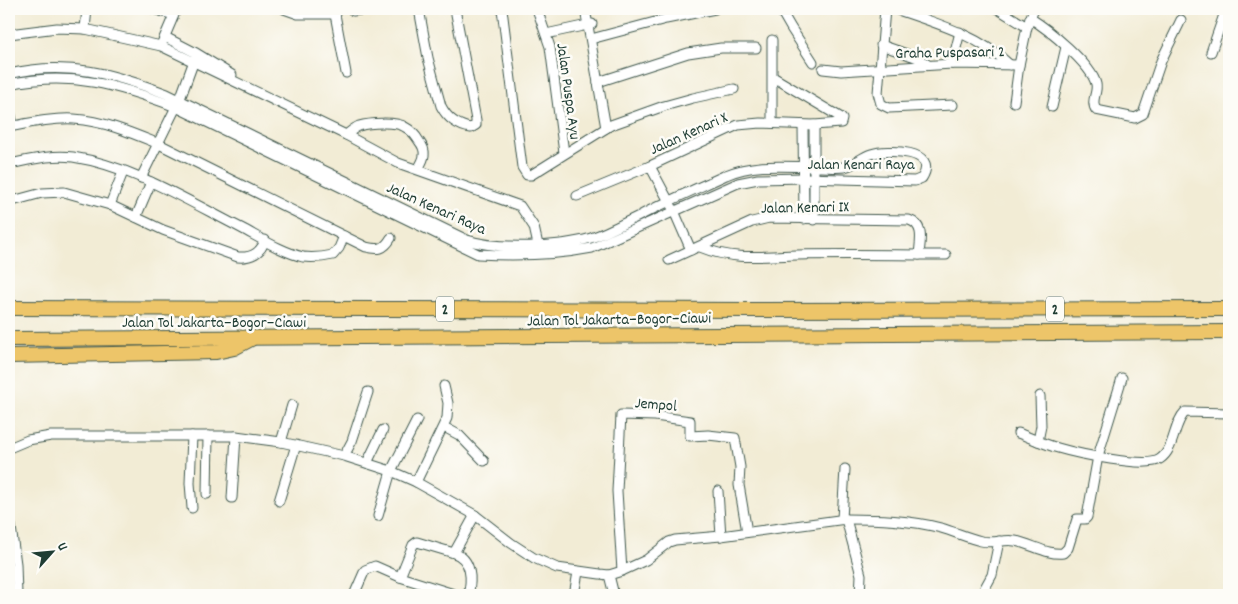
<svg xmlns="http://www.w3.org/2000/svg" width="1238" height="604" font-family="Dekko,sans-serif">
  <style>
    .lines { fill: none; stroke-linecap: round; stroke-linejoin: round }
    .minor-casing { stroke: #3f574c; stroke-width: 11 }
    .highway-casing { stroke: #3f574c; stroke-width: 16 }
    .minor { stroke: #fff; stroke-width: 9 }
    .highway { stroke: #edc569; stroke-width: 14 }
    .labels { text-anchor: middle; stroke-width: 5; stroke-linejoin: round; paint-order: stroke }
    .shield { fill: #fdfcf7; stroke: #62766e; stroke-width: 1 }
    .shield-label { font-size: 15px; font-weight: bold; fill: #1f3d34 }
    .street-label { font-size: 16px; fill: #1f3d34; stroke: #fdfcf7 }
  </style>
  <rect width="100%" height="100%" fill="#fdfcf7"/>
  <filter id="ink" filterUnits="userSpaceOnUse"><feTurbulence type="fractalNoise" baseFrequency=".02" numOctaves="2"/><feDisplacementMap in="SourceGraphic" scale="10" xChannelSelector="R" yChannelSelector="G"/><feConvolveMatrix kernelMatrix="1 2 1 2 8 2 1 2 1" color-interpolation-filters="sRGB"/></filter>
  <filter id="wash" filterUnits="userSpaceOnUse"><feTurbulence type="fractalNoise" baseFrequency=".0096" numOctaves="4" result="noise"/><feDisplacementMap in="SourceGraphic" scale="20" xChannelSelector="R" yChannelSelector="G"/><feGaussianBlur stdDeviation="1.12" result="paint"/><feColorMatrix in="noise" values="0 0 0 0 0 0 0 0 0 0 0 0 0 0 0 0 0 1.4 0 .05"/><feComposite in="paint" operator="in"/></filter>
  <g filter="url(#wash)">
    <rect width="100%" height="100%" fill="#f2ecd5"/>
  </g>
  <g filter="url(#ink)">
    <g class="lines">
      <defs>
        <g id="minor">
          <polyline points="153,9 174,15 162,43"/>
          <polyline points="284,9 298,14 336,14"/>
          <polyline points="334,9 346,73"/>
          <path d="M 419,9 L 428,58 L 441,106 C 447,118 458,126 471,128 L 476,125 L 476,120 L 455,9"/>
          <polyline points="502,9 522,167 527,175 531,175 611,125 664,106 693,98 734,89"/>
          <polyline points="537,9 550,47 564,153"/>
          <polyline points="585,9 606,128"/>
          <polyline points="780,9 791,28 813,62"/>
          <polyline points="885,9 878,93 881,104 889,108 953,105"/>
          <path d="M 895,9 C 936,23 978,35 1010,65"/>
          <polyline points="998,9 1027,27"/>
          <polyline points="353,11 368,9"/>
          <path d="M 1030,18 C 1048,29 1091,64 1096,84 C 1098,93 1090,101 1096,110 L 1135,118 L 1143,114 L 1161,61 L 1181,20"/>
          <polyline points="85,29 87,9"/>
          <polyline points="9,34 57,28 85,29 161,46 346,135 398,163 520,206 534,227 538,245"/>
          <polyline points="546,34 592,24"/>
          <polyline points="165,37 196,53 232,75"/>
          <polyline points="591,39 666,19 715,9"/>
          <polyline points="881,45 918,58 928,65"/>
          <polyline points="1211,52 1226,9"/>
          <polyline points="952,64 960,32"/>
          <polyline points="823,69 841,71 952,64 1019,65 1027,27 1034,9"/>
          <path d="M 9,74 C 66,60 114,74 167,94 L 467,240 C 497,250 561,247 591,238 C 609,232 626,222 643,214 C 670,200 698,188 726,175 C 756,162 789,167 821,167 C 828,167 837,168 844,167 C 855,165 861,157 871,154 C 887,149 940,149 922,178 L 915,181 L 804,178 L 758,179 L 738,183 L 592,248 C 556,255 515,256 478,254 L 176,107 C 118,85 72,71 9,84"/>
          <polyline points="598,82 688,53 721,48 756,48"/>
          <polyline points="180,99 195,58"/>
          <polyline points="1014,102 1019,65"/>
          <polyline points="9,106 13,126"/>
          <polyline points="1052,107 1066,47"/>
          <polyline points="772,123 772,40"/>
          <polyline points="803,125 804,219"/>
          <polyline points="814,125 814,220"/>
          <path d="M 9,127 C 30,123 52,118 74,119 C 104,121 132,133 159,144 L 366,247 C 378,250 384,250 391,238"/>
          <path d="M 346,135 C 350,132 354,128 359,126 C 369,123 396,121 405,127 C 411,130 416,136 419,141 C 427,151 425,158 418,169"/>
          <path d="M 9,164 C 30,160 52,154 73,157 C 132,166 188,201 241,228 C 260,238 282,252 303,257 C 313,258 324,257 333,255 L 339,248 L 344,236"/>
          <polyline points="650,166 674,211 691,250"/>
          <polyline points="141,178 176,107"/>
          <polyline points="577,196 650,166 738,125 760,123 814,125 841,123 842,119 840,117 773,77"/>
          <path d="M 9,199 L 16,200 L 42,193 L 64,192 L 110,205 L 163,230 L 238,257 C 251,258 261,253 265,240"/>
          <polyline points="110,205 123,172"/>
          <polyline points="136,217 151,182"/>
          <path d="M 700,247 C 734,261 762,256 797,255 C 847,254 897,255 946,255"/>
          <path d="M 669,260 L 752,222 L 769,218 L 909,220 C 925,225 920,242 919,255"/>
          <polyline points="444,427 459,435 484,461"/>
          <path d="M 1018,433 C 1031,438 1044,444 1058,448 C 1075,453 1147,469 1160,459 C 1175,449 1173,424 1185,412 L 1229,413"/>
          <polyline points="192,436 190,483 192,508"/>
          <polyline points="1038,441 1041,426 1040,396"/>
          <polyline points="281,442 292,405"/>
          <polyline points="9,448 28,440 51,436 236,436 281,442 344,456 391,471 416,482 475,515 511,543 534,558 557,568 600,574 609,575 622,571 646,560 669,542 675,540 721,536 846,519 861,575 860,595"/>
          <polyline points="344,456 352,441 368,392"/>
          <polyline points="367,463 383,430"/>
          <polyline points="416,482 447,418 448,403 444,386"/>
          <polyline points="718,491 721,536"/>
          <polyline points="207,494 208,436"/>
          <polyline points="232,498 236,436"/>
          <polyline points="279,501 296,445"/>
          <polyline points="9,512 16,564 17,595"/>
          <polyline points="378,516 391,471 417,420"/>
          <polyline points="842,519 845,469"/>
          <path d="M 846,519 C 878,519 910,520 941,528 C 955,532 968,538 981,541 C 993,544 1004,539 1015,541 C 1032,544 1047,555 1063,553 L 1068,548 L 1077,519 L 1085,519 L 1087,517 L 1098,456 L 1122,378"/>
          <polyline points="622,571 617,491 621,415 655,416 690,421 690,436 708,435 735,438 740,467 739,485 747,532"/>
          <polyline points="609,575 614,595"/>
          <polyline points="400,577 413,545 417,542 454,553"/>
          <polyline points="354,595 365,570 375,566 400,577 457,595"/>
          <path d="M 468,595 C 472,580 472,559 454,553 L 475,515"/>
          <polyline points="574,595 578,572"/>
          <polyline points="981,595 992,575 999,541"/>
        </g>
        <g id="highway">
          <polyline points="9,308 759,310 1229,309"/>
          <polyline points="9,339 1229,332"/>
          <polyline points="9,356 216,352 234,348 251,339"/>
        </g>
      </defs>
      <use href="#minor" class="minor-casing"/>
      <use href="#highway" class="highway-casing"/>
      <use href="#minor" class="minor"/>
      <use href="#highway" class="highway"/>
    </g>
  </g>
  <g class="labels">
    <g class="shield">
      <rect x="436" y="296.5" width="18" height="25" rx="4"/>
      <rect x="1046" y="296.5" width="18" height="25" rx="4"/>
    </g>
    <g class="shield-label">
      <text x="445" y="314">2</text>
      <text x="1055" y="314">2</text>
    </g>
    <g class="street-label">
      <text transform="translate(950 51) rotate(-1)" y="6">Graha Puspasari 2</text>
      <text transform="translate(570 91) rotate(82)" y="6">Jalan Puspa Ayu</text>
      <text transform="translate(688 132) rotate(-24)" y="6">Jalan Kenari X</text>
      <text x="861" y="169">Jalan Kenari Raya</text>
      <text transform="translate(805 206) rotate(-1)" y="6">Jalan Kenari IX</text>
      <text transform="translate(437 207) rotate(24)" y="6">Jalan Kenari Raya</text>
      <text transform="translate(619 318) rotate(-1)" y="6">Jalan Tol Jakarta–Bogor–Ciawi</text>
      <text x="214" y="327">Jalan Tol Jakarta–Bogor–Ciawi</text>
      <text transform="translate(656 403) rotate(5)" y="6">Jempol</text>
    </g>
  </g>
  <rect width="1238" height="604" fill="none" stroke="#fdfcf7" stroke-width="30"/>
  <g transform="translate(52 552) rotate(63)" stroke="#fdfcf7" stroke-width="4" paint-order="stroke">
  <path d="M0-4L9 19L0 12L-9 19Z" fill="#1f3d34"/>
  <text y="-8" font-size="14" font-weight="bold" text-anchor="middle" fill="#1f3d34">U</text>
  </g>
</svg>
